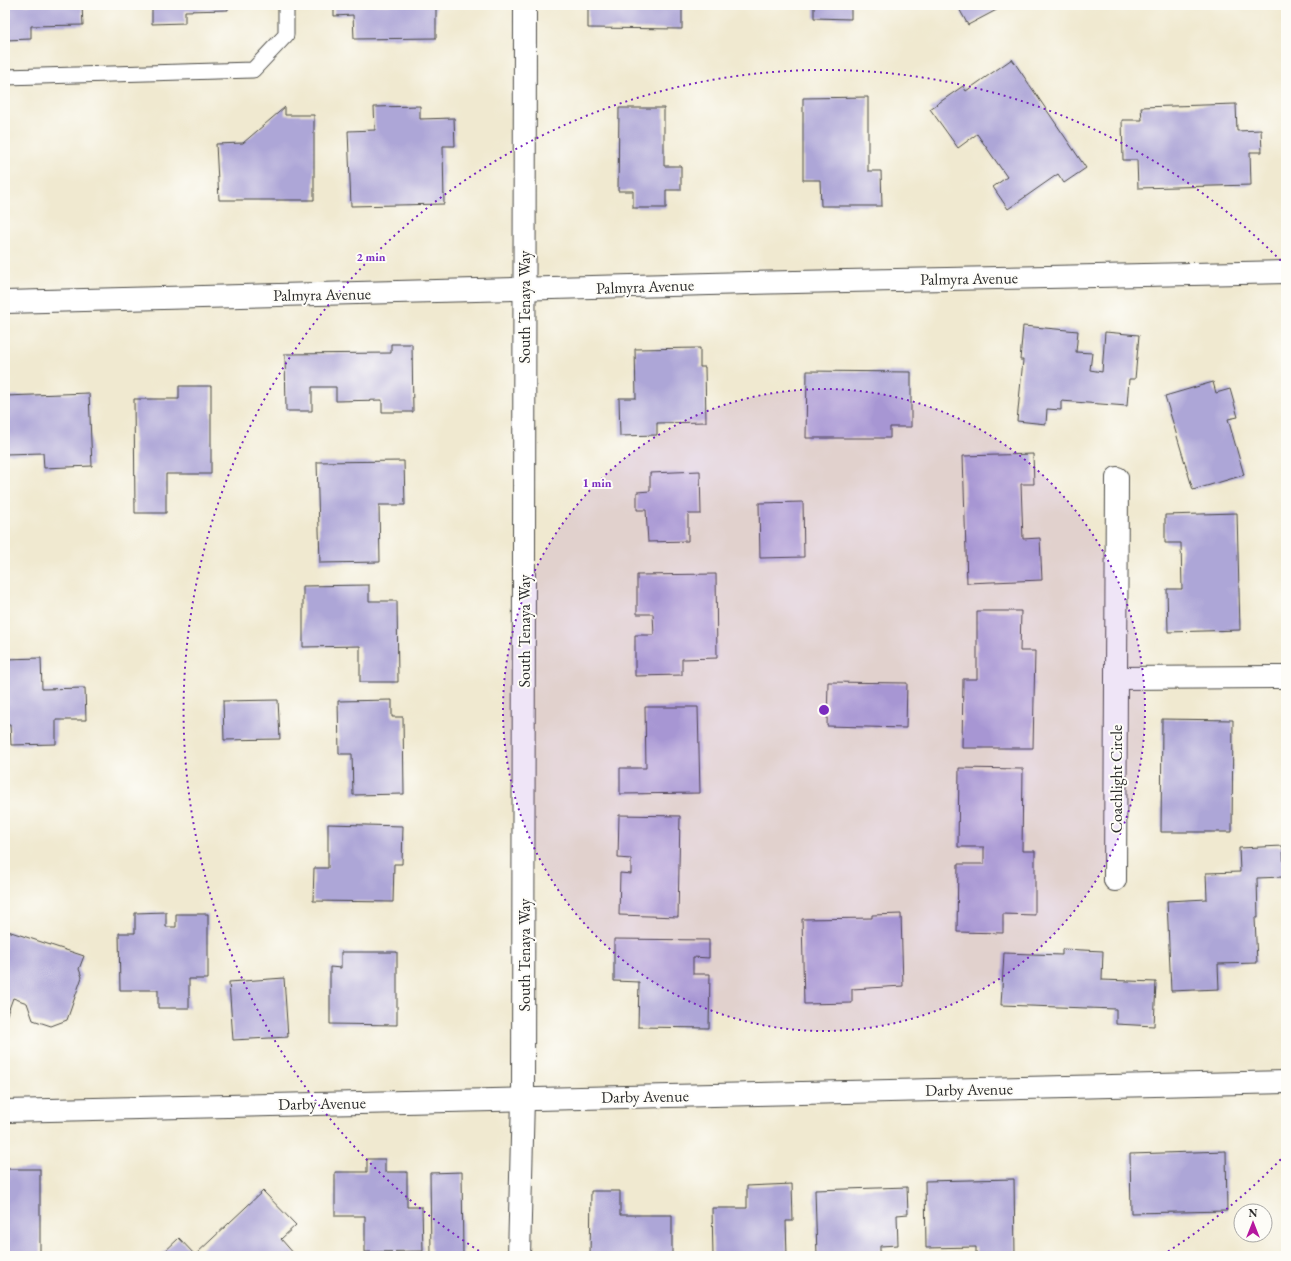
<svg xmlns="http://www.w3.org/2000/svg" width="1291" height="1261" font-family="'EB Garamond',serif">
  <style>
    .building { fill: #ada6d7 }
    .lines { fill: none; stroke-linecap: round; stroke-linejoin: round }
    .service-casing { stroke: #494844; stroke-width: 17 }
    .minor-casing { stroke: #494844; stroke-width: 24 }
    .tertiary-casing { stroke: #494844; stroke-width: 24 }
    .service { stroke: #fff; stroke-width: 15 }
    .minor { stroke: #fff; stroke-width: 22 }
    .tertiary { stroke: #fff; stroke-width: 22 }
    .ring { fill: none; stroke: #7b2cbf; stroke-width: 2; stroke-dasharray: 2 4 }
    .labels { text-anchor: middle; stroke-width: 4; stroke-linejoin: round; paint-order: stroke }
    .street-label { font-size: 16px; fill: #2b2b2b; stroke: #fdfcf7 }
    .centre { fill: #7b2cbf; stroke: #fdfcf7; stroke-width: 2 }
    .ring-label { font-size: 12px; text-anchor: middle; font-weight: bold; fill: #7b2cbf; stroke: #fdfcf7; stroke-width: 4; stroke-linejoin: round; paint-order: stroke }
  </style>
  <rect width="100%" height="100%" fill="#fdfcf7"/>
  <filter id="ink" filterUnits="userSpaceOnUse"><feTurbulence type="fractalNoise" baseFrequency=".025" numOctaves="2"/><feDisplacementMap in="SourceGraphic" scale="8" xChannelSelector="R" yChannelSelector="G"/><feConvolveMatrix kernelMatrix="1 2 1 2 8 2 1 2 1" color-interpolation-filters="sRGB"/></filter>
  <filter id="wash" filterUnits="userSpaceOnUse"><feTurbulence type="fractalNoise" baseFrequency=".012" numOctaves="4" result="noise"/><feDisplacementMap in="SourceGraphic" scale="16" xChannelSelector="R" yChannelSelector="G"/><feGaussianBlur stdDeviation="0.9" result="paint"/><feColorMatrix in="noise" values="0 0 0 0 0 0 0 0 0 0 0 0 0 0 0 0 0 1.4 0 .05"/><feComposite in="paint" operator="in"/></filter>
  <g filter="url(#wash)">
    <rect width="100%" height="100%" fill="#f0e9d0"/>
    <g id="blocks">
      <g class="building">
        <polygon points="5,5 82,5 83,25 31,26 31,39 5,40"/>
        <polygon points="152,5 228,5 228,10 185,11 185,23 152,24"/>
        <polygon points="334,5 436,5 436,38 354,39 353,15 334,16"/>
        <polygon points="588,5 682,5 682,29 588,28"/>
        <polygon points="814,5 851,5 851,19 814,18"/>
        <polygon points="957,5 1006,5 968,25"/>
        <polygon points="1012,59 1086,168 1064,183 1058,174 1008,209 993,187 1007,177 977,134 958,148 930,109 963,86 966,91"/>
        <polygon points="868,97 868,171 881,171 882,206 821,206 820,180 803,180 803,98"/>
        <polygon points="1236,104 1237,131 1261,130 1262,152 1250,152 1251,185 1138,188 1137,160 1123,160 1122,120 1142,120 1141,107"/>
        <polygon points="420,106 420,119 454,118 455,146 443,146 444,204 351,206 348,131 375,130 374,107"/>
        <polygon points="285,107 285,115 314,115 314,200 219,200 216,144 243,143"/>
        <polygon points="619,108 664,108 664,166 681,166 681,190 666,190 666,208 633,208 633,191 618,191"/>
        <polygon points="1023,326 1078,331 1076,352 1092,353 1090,370 1102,372 1105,332 1139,335 1135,379 1129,379 1127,406 1061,401 1061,410 1047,409 1046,424 1017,421 1023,360 1020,360"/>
        <polygon points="391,344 412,344 413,412 382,412 382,400 336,401 336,387 312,387 312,411 286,411 285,354 391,353"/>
        <polygon points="700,348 700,367 705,367 706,422 657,423 657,435 620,436 619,398 636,398 635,349"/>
        <polygon points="807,371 911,372 911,427 890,427 890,438 806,438"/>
        <polygon points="1213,382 1216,393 1230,389 1238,417 1228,419 1244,475 1193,490 1165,396"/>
        <polygon points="179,386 211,386 211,474 166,474 166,513 135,513 134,399 179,399"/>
        <polygon points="89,393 92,466 44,468 43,453 5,454 5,396"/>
        <polygon points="1033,454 1034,484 1021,484 1023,539 1040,538 1042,580 967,583 963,456"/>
        <polygon points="404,461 405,505 379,505 380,562 320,563 317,462"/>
        <polygon points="700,471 701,514 688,514 688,541 648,542 646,510 637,510 637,492 650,491 650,473"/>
        <polygon points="803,502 804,557 760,558 759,503"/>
        <polygon points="1237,513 1240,630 1168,632 1167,589 1182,589 1181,543 1165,543 1165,515"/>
        <polygon points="716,574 717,658 682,659 682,675 635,676 635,635 654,635 653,614 637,614 637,575"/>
        <polygon points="369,585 369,601 397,601 398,682 360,682 360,646 303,647 303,586"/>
        <polygon points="977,611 1021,611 1020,651 1035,651 1033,748 962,748 963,679 977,679"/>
        <polygon points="41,658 42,689 85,688 86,720 56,720 56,744 11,745 10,725 5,725 5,659"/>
        <polygon points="828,682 907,683 906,728 827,726"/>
        <polygon points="278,700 280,739 224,740 223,701"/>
        <polygon points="392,700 392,717 403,717 404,794 353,795 352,754 339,754 338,701"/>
        <polygon points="645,707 698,707 700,793 620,794 620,768 646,768"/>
        <polygon points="1162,719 1233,720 1232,832 1161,832"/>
        <polygon points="959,768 1023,769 1022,851 1035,851 1035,915 1003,914 1003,933 957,932 958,864 984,864 984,847 958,847"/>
        <polygon points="619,815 680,816 678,917 619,915 620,873 631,874 631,859 618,858"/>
        <polygon points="328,824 403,826 402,864 394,864 393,902 313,901 314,868 328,868"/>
        <polygon points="1283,846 1284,877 1257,878 1258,918 1255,918 1257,963 1218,964 1219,989 1171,991 1167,901 1207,899 1206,873 1240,872 1239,848"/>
        <polygon points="5,848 8,861 5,862"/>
        <polygon points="166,912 166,927 176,927 176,914 208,914 208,979 189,979 189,1008 158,1008 158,990 120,990 119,933 135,933 135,913"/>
        <polygon points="901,914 903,986 852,989 852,1003 804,1004 802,919 872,918 872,915"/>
        <polygon points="8,931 84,956 79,969 82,977 67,1020 51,1026 33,1020 27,1003 13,998 6,1017 5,1017 5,932"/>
        <polygon points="614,939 709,940 709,958 693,957 693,974 710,974 709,1028 638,1027 639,982 614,981"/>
        <polygon points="1062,949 1103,951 1102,980 1156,982 1154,1026 1116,1024 1116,1009 1001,1005 1004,953 1062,955"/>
        <polygon points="341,952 397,952 397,1025 330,1024 330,967 341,968"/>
        <polygon points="284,978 288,1037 233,1040 229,982"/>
        <polygon points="1226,1151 1227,1211 1131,1213 1130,1154"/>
        <polygon points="367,1159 385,1159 385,1172 407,1172 407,1207 422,1207 423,1251 365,1252 365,1216 335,1216 335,1172 367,1172"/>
        <rect x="5" y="1169" width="35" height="87"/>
        <polygon points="462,1172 463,1256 431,1256 430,1173"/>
        <polygon points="1014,1179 1015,1256 976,1256 976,1247 926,1248 925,1181"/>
        <polygon points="792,1184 793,1221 786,1221 787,1256 713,1256 712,1208 747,1208 747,1186"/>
        <polygon points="907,1187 908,1214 897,1215 898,1245 880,1246 880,1256 817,1256 815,1190"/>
        <polygon points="263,1191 296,1225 281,1239 295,1255 294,1256 160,1256 179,1238 195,1255"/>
        <polygon points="591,1191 620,1191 620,1215 672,1215 672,1256 590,1256"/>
        <polygon points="1212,1254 1212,1256 1154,1256 1154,1255"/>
      </g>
    </g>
  </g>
  <g filter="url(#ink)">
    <use href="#blocks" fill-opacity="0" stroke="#494844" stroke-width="1"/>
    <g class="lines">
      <defs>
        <polyline id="service" points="5,77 253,70 286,35 286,5"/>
        <g id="minor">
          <polyline points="5,302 749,283 1286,272"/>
          <polyline points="1116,678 1286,677"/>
          <polyline points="1115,880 1117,478"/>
          <polyline points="5,1111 1286,1082"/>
        </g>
        <polyline id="tertiary" points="519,1256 523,1098 525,5"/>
      </defs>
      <use href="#service" class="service-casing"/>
      <use href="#minor" class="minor-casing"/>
      <use href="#tertiary" class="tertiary-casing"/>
      <use href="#service" class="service"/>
      <use href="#minor" class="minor"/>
      <use href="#tertiary" class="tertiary"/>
    </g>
  </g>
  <circle cx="824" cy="710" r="321" fill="#7b2cbf" fill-opacity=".12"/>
  <g class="ring">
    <circle cx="824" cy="710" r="321"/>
    <path d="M1285 1155A641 641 0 0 1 1164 1254M484 1254A641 641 0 1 1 1285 265"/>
  </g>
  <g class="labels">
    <g class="street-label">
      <text transform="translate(969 278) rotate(-1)" y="6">Palmyra Avenue</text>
      <text transform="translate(645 286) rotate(-2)" y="6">Palmyra Avenue</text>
      <text transform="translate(322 294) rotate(-1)" y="6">Palmyra Avenue</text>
      <text transform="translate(524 307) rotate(-90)" y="6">South Tenaya Way</text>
      <text transform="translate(524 631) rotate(-90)" y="6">South Tenaya Way</text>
      <text transform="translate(1116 779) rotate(-90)" y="6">Coachlight Circle</text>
      <text transform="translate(524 955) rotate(-90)" y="6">South Tenaya Way</text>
      <text transform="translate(969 1089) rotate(-1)" y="6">Darby Avenue</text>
      <text transform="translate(645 1096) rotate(-1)" y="6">Darby Avenue</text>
      <text transform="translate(322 1103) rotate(-1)" y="6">Darby Avenue</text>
    </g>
  </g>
  <circle cx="824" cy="710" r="6" class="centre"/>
  <g class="ring-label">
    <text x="371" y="261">2 min</text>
    <text x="597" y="487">1 min</text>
  </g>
  <rect width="1291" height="1261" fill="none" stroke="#fdfcf7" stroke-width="20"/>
  <g transform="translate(1253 1223)"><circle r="19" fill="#fdfcf7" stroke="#a9a8a5"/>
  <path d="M0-3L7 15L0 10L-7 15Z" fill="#b5179e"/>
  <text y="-6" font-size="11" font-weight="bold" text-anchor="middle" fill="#2b2b2b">N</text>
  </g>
</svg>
